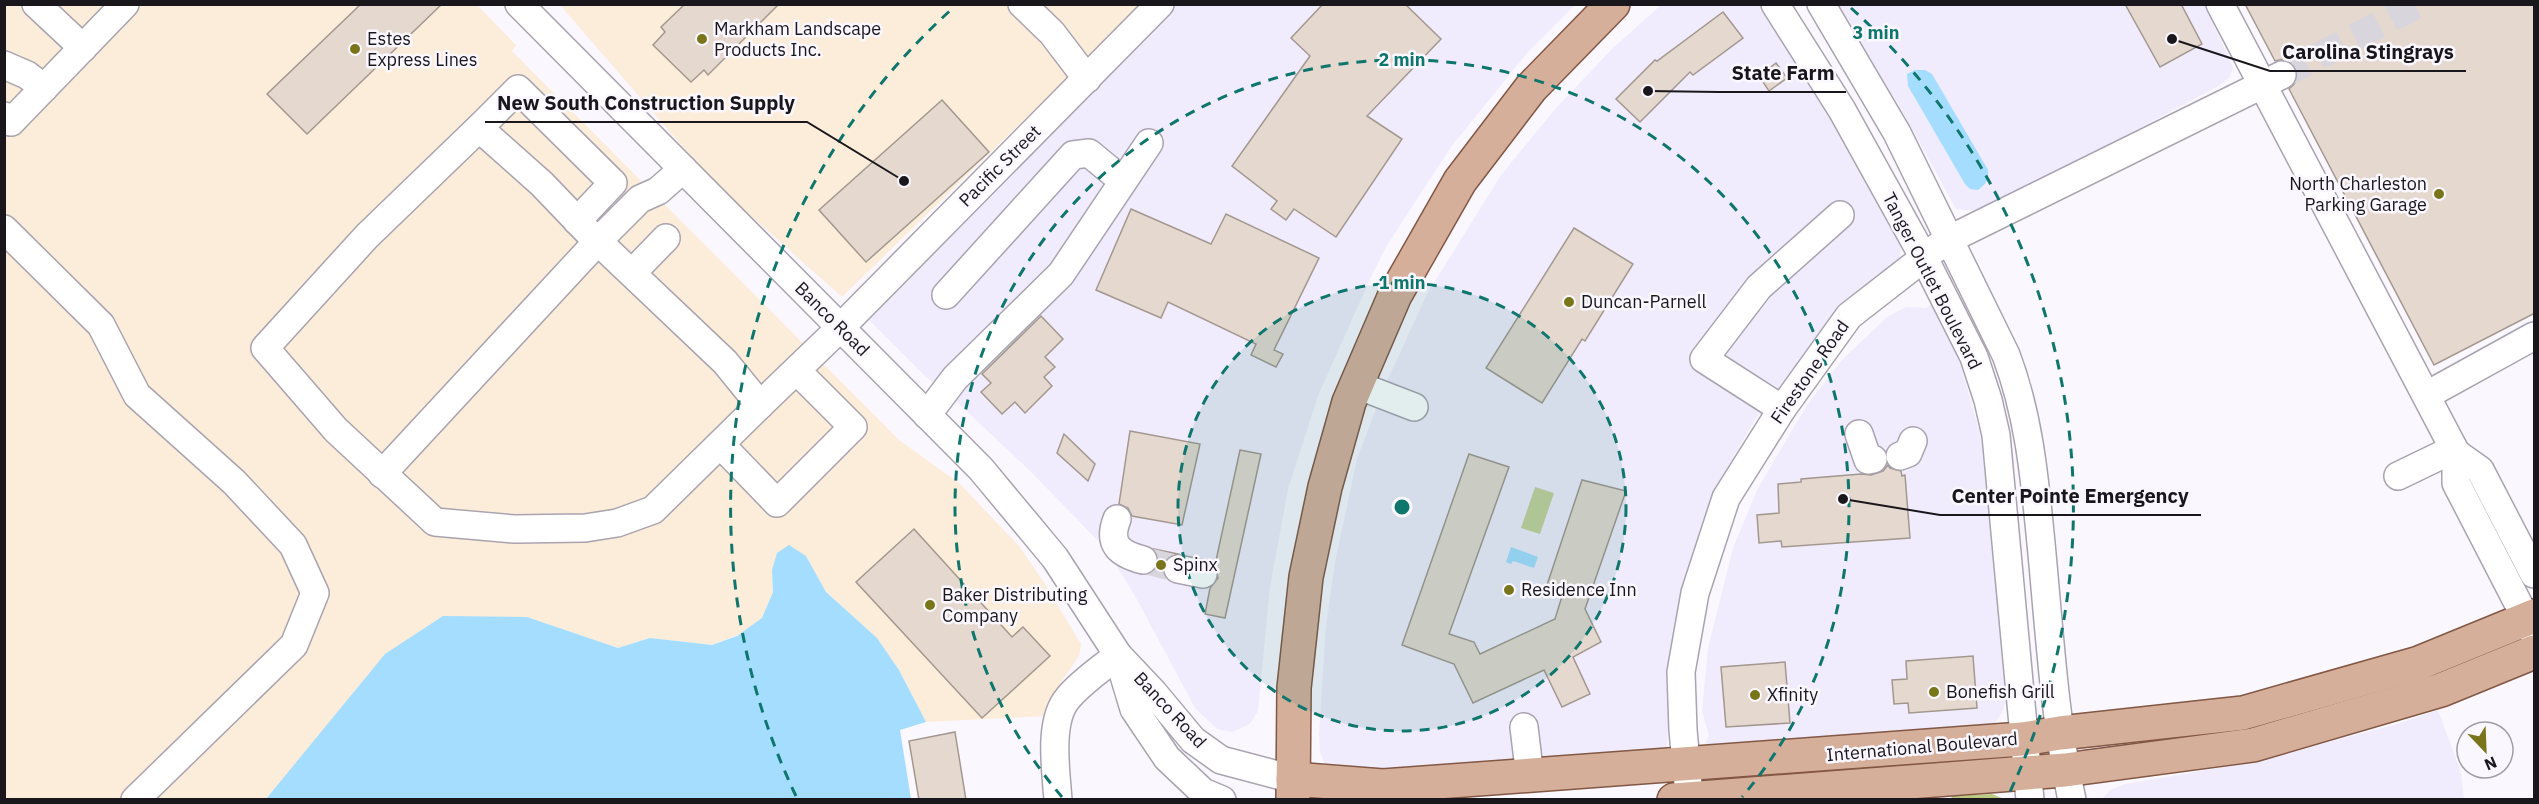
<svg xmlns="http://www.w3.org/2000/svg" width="2539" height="804" font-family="'IBM Plex Sans',sans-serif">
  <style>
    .commercial { fill: #f1ecfd }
    .industrial { fill: #fbedd9 }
    .green { fill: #c6d19c }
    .forest { fill: #bcca84 }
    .water { fill: #a4ddff }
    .building { fill: #e4d8cf; stroke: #a3988f; stroke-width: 1.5 }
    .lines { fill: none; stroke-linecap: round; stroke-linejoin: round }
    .minor-tunnel { stroke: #d9d5dd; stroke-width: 27; stroke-dasharray: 27 14; stroke-linecap: butt }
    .minor-casing { stroke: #a9a3af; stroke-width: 30 }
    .major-casing { stroke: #825744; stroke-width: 36 }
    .minor { stroke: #fff; stroke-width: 27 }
    .major { stroke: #d6af9b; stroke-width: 33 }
    .ring { fill: none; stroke: #0f766e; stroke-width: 3; stroke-dasharray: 10 8 }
    .poi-dot { fill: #79751a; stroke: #fbf7ff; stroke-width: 2 }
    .labels { text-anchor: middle; stroke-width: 5; stroke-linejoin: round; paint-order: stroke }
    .poi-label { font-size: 18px; fill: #1a171c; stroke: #fbf7ff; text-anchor: start }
    .street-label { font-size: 18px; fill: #1a171c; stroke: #fbf7ff }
    .centre { fill: #0f766e; stroke: #fbf7ff; stroke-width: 3 }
    .ring-label { font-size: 18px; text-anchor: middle; font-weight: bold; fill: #0f766e; stroke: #fbf7ff; stroke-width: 5; stroke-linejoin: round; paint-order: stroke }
    .leader { fill: none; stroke: #1a171c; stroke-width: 2 }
    .callout-dot { fill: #1a171c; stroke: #fbf7ff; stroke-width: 2 }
    .callout-label { font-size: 20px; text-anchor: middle; font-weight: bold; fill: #1a171c; stroke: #fbf7ff; stroke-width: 5; stroke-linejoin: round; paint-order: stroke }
  </style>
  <rect width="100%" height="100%" fill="#fbf7ff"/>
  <g class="commercial">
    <polygon points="1662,4 1759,5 1832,119 1901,245 1900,259 1837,309 1754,421 1717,486 1707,522 1669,708 1667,746 1660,753 1375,776 1330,768 1324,763 1320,752 1319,735 1326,627 1335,562 1357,459 1383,390 1427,294 1501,175 1556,108 1612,49"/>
    <polygon points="1160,5 1575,5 1528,52 1451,147 1386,247 1371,277 1318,396 1288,489 1270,587 1258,711 1250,724 1232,732 1217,729 1195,708 1135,596 1105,548 1030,471 958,403 924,375 858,309"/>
    <polygon points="1837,5 2205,5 2233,67 2230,77 2219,86 2032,185 1977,211 1956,209 1901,109"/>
    <polygon points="1931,304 1960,362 1981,438 2007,700 2000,716 1991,728 1709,748 1704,745 1709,736 1702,711 1708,648 1733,548 1758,488 1807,405 1842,360 1887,317 1906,307 1926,308"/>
    <polygon points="2438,710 2461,772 2464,799 2102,799 2110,790 2125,784 2254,762 2397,724"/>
  </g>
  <g class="industrial">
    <polygon points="5,5 477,5 516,45 512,51 899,440 960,484 1019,546 1045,584 1081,644 1079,656 1047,703 1044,716 926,722 899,670 877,638 826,592 806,556 772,570 773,592 762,619 740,634 712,645 650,638 618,648 527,617 329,724 266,799 5,800"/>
    <polygon points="560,5 1142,5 842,297 715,184"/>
  </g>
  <polygon class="green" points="1535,487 1554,493 1540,534 1521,528"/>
  <polygon class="forest" points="1992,794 2004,799 1952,799 1951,796"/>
  <g class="water">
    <path d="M 1915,70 L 1925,70 L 1932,74 L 1988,170 C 1989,180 1986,184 1978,190 L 1970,189 L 1965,184 L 1908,86 L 1907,74 Z"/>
    <polygon points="789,545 806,556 826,592 877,638 899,670 926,722 900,730 911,799 266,799 385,654 443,616 527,617 618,648 650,638 712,645 737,636 762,618 773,592 772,570 777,553"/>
    <polygon points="1511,547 1538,557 1534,568 1513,561 1511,564 1506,562"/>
  </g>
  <g class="building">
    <polygon points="361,4 442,4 307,134 267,94"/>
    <polygon points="685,4 779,4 708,75 704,70 691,82 653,45 665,32 661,27"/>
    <polygon points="1323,4 1405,4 1441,39 1367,116 1402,139 1336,237 1294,209 1286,220 1271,209 1277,201 1232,166 1310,56 1291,38"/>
    <polygon points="2125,4 2181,4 2202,44 2160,67"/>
    <polygon points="2245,4 2535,4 2535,313 2434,365 2289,89 2295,83 2298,77 2296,68 2290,62 2284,59 2275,61"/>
    <polygon points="1723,12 1743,38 1693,75 1690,72 1640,122 1616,99 1655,60 1657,61"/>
    <polygon points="1776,63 1787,78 1769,91 1759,76"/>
    <polygon points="942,100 989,152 866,262 819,210"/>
    <polygon points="1131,209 1211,244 1226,214 1319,258 1274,350 1283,354 1276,367 1251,355 1256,344 1168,302 1161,318 1096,290"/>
    <polygon points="1574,228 1633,264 1585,341 1582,339 1542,403 1486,368"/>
    <polygon points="1041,316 1063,339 1045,357 1055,367 1044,377 1052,386 1025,413 1015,402 1002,414 981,392 991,383 982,374"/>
    <polygon points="1130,431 1200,444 1182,525 1132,516 1128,508 1119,504"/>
    <polygon points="1064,434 1095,464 1088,481 1057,453"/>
    <polygon points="1240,450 1261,454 1225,618 1205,614 1210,588 1218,578 1215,565"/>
    <polygon points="1469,454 1509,467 1449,634 1474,642 1480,654 1555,619 1563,593 1546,588 1582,480 1626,491 1585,609 1601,642 1573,657 1590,694 1562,707 1544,670 1473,703 1454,664 1402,645"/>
    <polygon points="1888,465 1890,468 1901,471 1902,476 1905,475 1910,538 1782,547 1781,541 1759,543 1757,515 1779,513 1778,484 1801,482 1801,479 1861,474 1871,475 1883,471"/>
    <polygon points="914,529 1012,637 1023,627 1050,656 982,718 856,582"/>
    <polygon points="1154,549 1178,554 1166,559 1163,566 1163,574 1153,572 1158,564 1158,556"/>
    <polygon points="1973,656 1977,708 1909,713 1908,703 1894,704 1892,680 1907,679 1906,661"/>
    <polygon points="1785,662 1790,723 1726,727 1721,667"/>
    <polygon points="955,732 966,800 919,800 909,741"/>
  </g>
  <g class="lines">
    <g class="minor-tunnel">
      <polyline points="2282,75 2419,4"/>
      <polyline points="1143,560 1178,569"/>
    </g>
    <defs>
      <g id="minor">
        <polyline points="36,4 83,48"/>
        <polyline points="519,4 981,469 1055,558 1118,655 1153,692 1193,740 1221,760 1293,779"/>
        <polyline points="1022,4 1052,33 1087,79"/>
        <polyline points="1775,4 1842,110 1924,258 1974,357 1988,400 1996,435 2030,800"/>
        <path d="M 1821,4 L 1897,133 L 2006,355 C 2028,413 2034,472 2040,533 C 2049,622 2053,712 2072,800"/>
        <polyline points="2220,4 2454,449 2456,453 2456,483 2534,634"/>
        <polyline points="4,65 27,75 44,88"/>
        <polyline points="4,116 11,122 125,4"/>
        <polygon points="479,128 542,184 588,232 725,362 760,405 653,510 617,523 585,528 514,529 435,522 336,430 265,348 367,236"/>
        <polyline points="479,128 518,89 613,183 577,221"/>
        <polyline points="4,229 101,325 137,395 234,482 293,545 315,593 294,645 135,800"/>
        <polyline points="632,273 666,238"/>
        <polyline points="946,295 1073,155 1089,153 1123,181"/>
        <polyline points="1357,385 1414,407"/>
        <polyline points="2427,395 2534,336"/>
        <polyline points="760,405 840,328 1160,4"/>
        <polyline points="1782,409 1704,359 1759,287 1840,215"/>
        <polyline points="927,415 955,378 1061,274 1149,143"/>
        <polyline points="1859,434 1868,460 1873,459"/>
        <polyline points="721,445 777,503 853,427 797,371"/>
        <polyline points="2456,453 2480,470 2534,574"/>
        <polyline points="1900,456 1908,453 1913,441"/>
        <polyline points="382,474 598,241 640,199 658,191 683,169"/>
        <polyline points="2398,476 2454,449"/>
        <path d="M 1117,519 C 1107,545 1120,554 1143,560"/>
        <polyline points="1178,569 1203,574"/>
        <polyline points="1119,659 1134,709 1167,758 1203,792 1222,800"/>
        <polyline points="1524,727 1530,777"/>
        <polyline points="1688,784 1683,730 1681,672 1695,593 1726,498 1782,409 1849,316 1944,242 2282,75"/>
        <path d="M 1058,800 C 1056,771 1048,721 1068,698 C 1081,682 1101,669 1118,655"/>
      </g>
      <g id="major">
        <polyline points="1293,779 1383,786 2022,739 2060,733 2243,713 2419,663 2534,616"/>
        <polyline points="1293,800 1294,688 1306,577 1325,487 1349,402 1395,295 1460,181 1531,88 1613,4"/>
        <polyline points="1674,800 2065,770 2253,745 2441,690 2534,652"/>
      </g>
    </defs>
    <use href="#minor" class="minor-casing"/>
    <use href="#major" class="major-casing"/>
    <use href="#minor" class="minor"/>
    <use href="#major" class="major"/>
  </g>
  <circle cx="1402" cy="507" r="224" fill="#0f766e" fill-opacity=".12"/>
  <g class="ring">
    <circle cx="1402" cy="507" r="224"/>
    <path d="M1062 797A447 447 0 1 1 1742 797"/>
    <path d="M796 796A671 671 0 0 1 953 8M1851 8A671 671 0 0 1 2008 796"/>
  </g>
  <g class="poi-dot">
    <circle cx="702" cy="39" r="6"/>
    <circle cx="355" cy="49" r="6"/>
    <circle cx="2439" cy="194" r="6"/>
    <circle cx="1569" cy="302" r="6"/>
    <circle cx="1161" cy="565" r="6"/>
    <circle cx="1509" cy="590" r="6"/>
    <circle cx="930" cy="605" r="6"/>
    <circle cx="1934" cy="692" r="6"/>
    <circle cx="1755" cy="695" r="6"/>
  </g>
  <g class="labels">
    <g class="poi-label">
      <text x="714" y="35">Markham Landscape<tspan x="714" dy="21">Products Inc.</tspan></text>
      <text x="367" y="45">Estes<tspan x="367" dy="21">Express Lines</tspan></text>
      <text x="2427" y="190" text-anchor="end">North Charleston<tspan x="2427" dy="21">Parking Garage</tspan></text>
      <text x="1581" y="308">Duncan-Parnell</text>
      <text x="1173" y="571">Spinx</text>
      <text x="1521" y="596">Residence Inn</text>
      <text x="942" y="601">Baker Distributing<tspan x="942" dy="21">Company</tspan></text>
      <text x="1946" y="698">Bonefish Grill</text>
      <text x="1767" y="701">Xfinity</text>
    </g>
    <g class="street-label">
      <text transform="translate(1000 166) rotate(-45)" y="6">Pacific Street</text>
      <text transform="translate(1932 281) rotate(63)" y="6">Tanger Outlet Boulevard</text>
      <text transform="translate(832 319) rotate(45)" y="6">Banco Road</text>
      <text transform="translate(1810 372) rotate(-55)" y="6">Firestone Road</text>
      <text transform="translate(1170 710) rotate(47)" y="6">Banco Road</text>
      <text transform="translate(1922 747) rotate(-5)" y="6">International Boulevard</text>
    </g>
  </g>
  <circle cx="1402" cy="507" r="9" class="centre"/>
  <g class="ring-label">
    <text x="1876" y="39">3 min</text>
    <text x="1402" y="66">2 min</text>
    <text x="1402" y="289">1 min</text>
  </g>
  <path class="leader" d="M2172 39L2270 71H2466M1648 91L1719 92H1846M904 181L807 122H485M1843 499L1940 515H2201"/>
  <g class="callout-dot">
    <circle cx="2172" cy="39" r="6"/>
    <circle cx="1648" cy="91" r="6"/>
    <circle cx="904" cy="181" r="6"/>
    <circle cx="1843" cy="499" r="6"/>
  </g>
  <g class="callout-label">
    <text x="2368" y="59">Carolina Stingrays</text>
    <text x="1783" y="80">State Farm</text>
    <text x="646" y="110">New South Construction Supply</text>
    <text x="2070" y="503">Center Pointe Emergency</text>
  </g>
  <rect width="2539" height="804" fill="none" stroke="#1a171c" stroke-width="12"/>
  <g transform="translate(2485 750) rotate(157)"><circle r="28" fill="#fbf7ff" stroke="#a19da4" stroke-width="1.5"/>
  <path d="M0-4.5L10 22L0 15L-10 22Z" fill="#79751a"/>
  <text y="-9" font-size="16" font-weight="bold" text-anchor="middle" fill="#1a171c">N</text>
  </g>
</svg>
